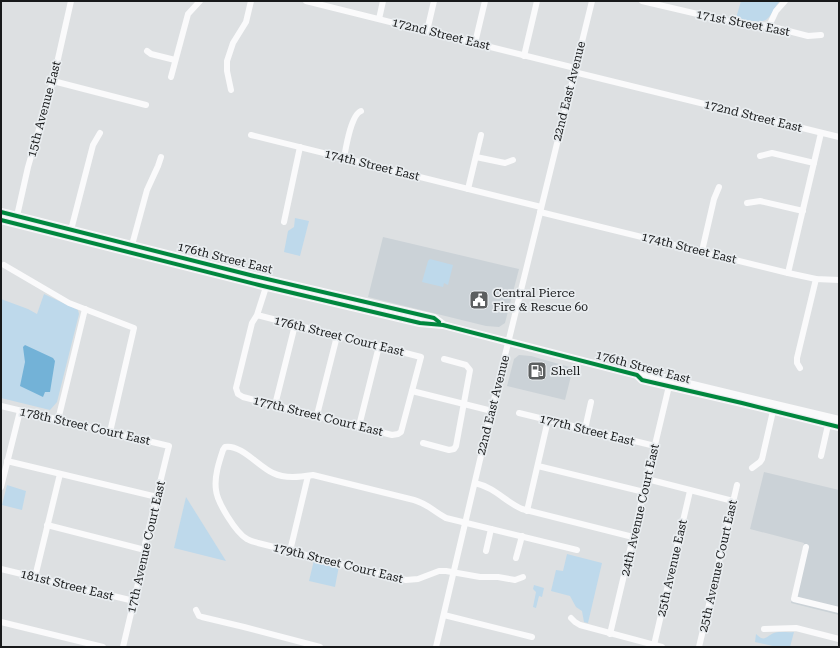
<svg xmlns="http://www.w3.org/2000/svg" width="840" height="648" font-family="'Roboto Serif',serif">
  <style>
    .built { fill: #cbd2d7 }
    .green { fill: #bed9eb }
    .water { fill: #73b2d7 }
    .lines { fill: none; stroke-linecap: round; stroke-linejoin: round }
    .minor { stroke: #fafafb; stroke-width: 6 }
    .major { stroke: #fafafb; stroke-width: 8 }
    .cycleway-casing { stroke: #e9edf0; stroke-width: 6 }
    .cycleway { stroke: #00873e; stroke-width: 4 }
    .labels { text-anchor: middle; stroke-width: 3.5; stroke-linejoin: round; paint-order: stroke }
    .street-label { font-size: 12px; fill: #17191a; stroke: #e9edf0 }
    .poi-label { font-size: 12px; fill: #17191a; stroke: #e9edf0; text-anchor: start }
  </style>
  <rect width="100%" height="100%" fill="#dde0e2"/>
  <g class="built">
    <polygon points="383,237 519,269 505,323 499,327 486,326 368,297"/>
    <polygon points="519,355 531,356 573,368 565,400 507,386 514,359"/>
    <polygon points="764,472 839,490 839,615 791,603 804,543 750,529"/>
  </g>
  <g class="green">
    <path d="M 741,1 L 780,1 C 775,6 772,15 767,19 C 762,24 743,20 736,18 Z"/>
    <polygon points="295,218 309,221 300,256 284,252 288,231 294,227"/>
    <polygon points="430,259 453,265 448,285 444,283 443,287 422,282 428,261"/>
    <polygon points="44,294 78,310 79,314 57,402 50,410 1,398 1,299 28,309 37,314"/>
    <polygon points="7,485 26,491 22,510 2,505"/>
    <polygon points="186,497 226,561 174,548"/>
    <polygon points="567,554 602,563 588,623 584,622 582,611 576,607 570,596 551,591 556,570 563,571"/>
    <polygon points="314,560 339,566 335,587 309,581"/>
    <polygon points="534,585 544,588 542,597 539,596 536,608 533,607 536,592 533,589"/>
    <path d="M 794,632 L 790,647 L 777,647 L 755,642 L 756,634 C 765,643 766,636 774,633 C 779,631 788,633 794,632 Z"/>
  </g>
  <polygon class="water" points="25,345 53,358 55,361 50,392 45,392 43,397 20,386 25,362 23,347"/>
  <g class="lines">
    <g class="minor">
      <polyline points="306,1 575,68"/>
      <polyline points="642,1 736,23 769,26 808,36 821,35"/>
      <polyline points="379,19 383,1"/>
      <polyline points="769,26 776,11 785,1"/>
      <polyline points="427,31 434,1"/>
      <polyline points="475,43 485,1"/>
      <polyline points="147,51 151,54 175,60"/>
      <polyline points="524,56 537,1"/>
      <polyline points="574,72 839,137"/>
      <polyline points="171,77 188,14 200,1"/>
      <polyline points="53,81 146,105"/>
      <polyline points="231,90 227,71 227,61 233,43 246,22 251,1"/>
      <polyline points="251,135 541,207"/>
      <polyline points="760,156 772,153 814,163"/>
      <polyline points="476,157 505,163 513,160"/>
      <path d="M 344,158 C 346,147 351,115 361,111"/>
      <polyline points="468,189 481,135"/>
      <polyline points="747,203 760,201 803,211"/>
      <polyline points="540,212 788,273 816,279 839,280"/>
      <polyline points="17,216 28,167 53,81 71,1"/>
      <polyline points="284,222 300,147"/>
      <polyline points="71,230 93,145 100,133"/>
      <polyline points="132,245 147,190 158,166 161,157"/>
      <polyline points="702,251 714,199 719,187"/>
      <polyline points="4,265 69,303 134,328 110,432"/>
      <polyline points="788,273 821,133"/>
      <polyline points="257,315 421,357 401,432 398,434 392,435 243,397 238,394 236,388 252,323 257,315 266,287"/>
      <polyline points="800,368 797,363 797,358 816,279"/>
      <polyline points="412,391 492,411"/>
      <polyline points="275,405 295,325"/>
      <polyline points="1,406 169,446 145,544 145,554 123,647"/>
      <polyline points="519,413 655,446"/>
      <polyline points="317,415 337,336"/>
      <polyline points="58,420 85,309"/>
      <polyline points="359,426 379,346"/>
      <polyline points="585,429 591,402"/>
      <polyline points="423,443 449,450 454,449 456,446 470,370 466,365 444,359"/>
      <polyline points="821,456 828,425"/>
      <polyline points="7,461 157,497"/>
      <polyline points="538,466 644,492"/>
      <polyline points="752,468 760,462 762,459 773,411"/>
      <polyline points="647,479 733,501"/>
      <path d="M 475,483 C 496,488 504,501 522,509 L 633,537"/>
      <polyline points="1,487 20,411"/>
      <polyline points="527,511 548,420"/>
      <polyline points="47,525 145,550"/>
      <polyline points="806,547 794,599 839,610"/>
      <polyline points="290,551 308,476"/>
      <polyline points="486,551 491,529"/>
      <polyline points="516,558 522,536"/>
      <polyline points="1,569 134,601"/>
      <polyline points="35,577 60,474"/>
      <path d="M 523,577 L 515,580 L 498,577 L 480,577 L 446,571 L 439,571 L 418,579 L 406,580 L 258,543 C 255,542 250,541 247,539 C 236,533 217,502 216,490 C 214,477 219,462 223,450 L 225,447 C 241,444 259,467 273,473 C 285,479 300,477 313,475 L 414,500 C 428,504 433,511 446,518 L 577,550"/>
      <polyline points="196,610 199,616 202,617 244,627 320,647"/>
      <polyline points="444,615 532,637"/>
      <polyline points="571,618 575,622 580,625 662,647"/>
      <polyline points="1,622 103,647"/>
      <polyline points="764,629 796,628 839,639"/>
      <polyline points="610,634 669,386"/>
      <polyline points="654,645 690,491"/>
      <polyline points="436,647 495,396 592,1"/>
      <polyline points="699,647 737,485"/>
    </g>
    <g class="major">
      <polyline points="1,212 254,276 434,318 442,324"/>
      <polyline points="1,220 259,285 420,323 443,325 637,375 642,380 742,403 839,427"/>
      <polyline points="637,375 643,373 839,420"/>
    </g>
    <defs>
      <g id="cycleway">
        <polyline points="1,212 254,276 434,318 439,322"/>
        <polyline points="1,220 259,285 420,323 443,325 637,375 642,380 742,403 839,427"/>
      </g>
    </defs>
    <use href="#cycleway" class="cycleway-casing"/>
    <use href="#cycleway" class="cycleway"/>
  </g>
  <defs>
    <symbol id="civic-square" viewBox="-11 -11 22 22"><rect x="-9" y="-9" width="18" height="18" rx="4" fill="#5c5f60" stroke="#e9edf0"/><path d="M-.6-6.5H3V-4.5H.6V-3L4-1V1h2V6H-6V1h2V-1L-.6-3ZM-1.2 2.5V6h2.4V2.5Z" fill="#fff"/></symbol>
    <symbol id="fuel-square" viewBox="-11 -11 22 22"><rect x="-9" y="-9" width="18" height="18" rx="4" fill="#5c5f60" stroke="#e9edf0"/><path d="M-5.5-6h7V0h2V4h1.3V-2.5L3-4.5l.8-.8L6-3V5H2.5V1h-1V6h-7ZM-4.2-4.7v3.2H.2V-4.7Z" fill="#fff"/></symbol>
  </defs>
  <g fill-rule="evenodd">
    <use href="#civic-square" x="468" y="289" width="22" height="22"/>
    <use href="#fuel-square" x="526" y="360" width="22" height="22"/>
  </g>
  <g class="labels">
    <g class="street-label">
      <text transform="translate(743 23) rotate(11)" y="4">171st Street East</text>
      <text transform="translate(441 34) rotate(14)" y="4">172nd Street East</text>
      <text transform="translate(569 91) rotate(-76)" y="4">22nd East Avenue</text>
      <text transform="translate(44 109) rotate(-75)" y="4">15th Avenue East</text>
      <text transform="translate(753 116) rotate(14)" y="4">172nd Street East</text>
      <text transform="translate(372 165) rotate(14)" y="4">174th Street East</text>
      <text transform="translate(689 248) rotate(14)" y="4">174th Street East</text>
      <text transform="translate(225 258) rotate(14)" y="4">176th Street East</text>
      <text transform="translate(339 336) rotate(14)" y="4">176th Street Court East</text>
      <text transform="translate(643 367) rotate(15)" y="4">176th Street East</text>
      <text transform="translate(493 405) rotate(-76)" y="4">22nd East Avenue</text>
      <text transform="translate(318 416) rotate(14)" y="4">177th Street Court East</text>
      <text transform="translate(85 426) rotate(13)" y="4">178th Street Court East</text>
      <text transform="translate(587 430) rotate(14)" y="4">177th Street East</text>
      <text transform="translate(640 510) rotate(-77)" y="4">24th Avenue Court East</text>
      <text transform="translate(146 547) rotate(-77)" y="4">17th Avenue Court East</text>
      <text transform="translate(338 563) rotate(14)" y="4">179th Street Court East</text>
      <text transform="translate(718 566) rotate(-77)" y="4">25th Avenue Court East</text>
      <text transform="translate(672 568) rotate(-77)" y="4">25th Avenue East</text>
      <text transform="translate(67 585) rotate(14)" y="4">181st Street East</text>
    </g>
    <g class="poi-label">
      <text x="493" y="297">Central Pierce<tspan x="493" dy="14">Fire &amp; Rescue 60</tspan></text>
      <text x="551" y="375">Shell</text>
    </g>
  </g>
  <rect width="840" height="648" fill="none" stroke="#17191a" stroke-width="4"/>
</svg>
